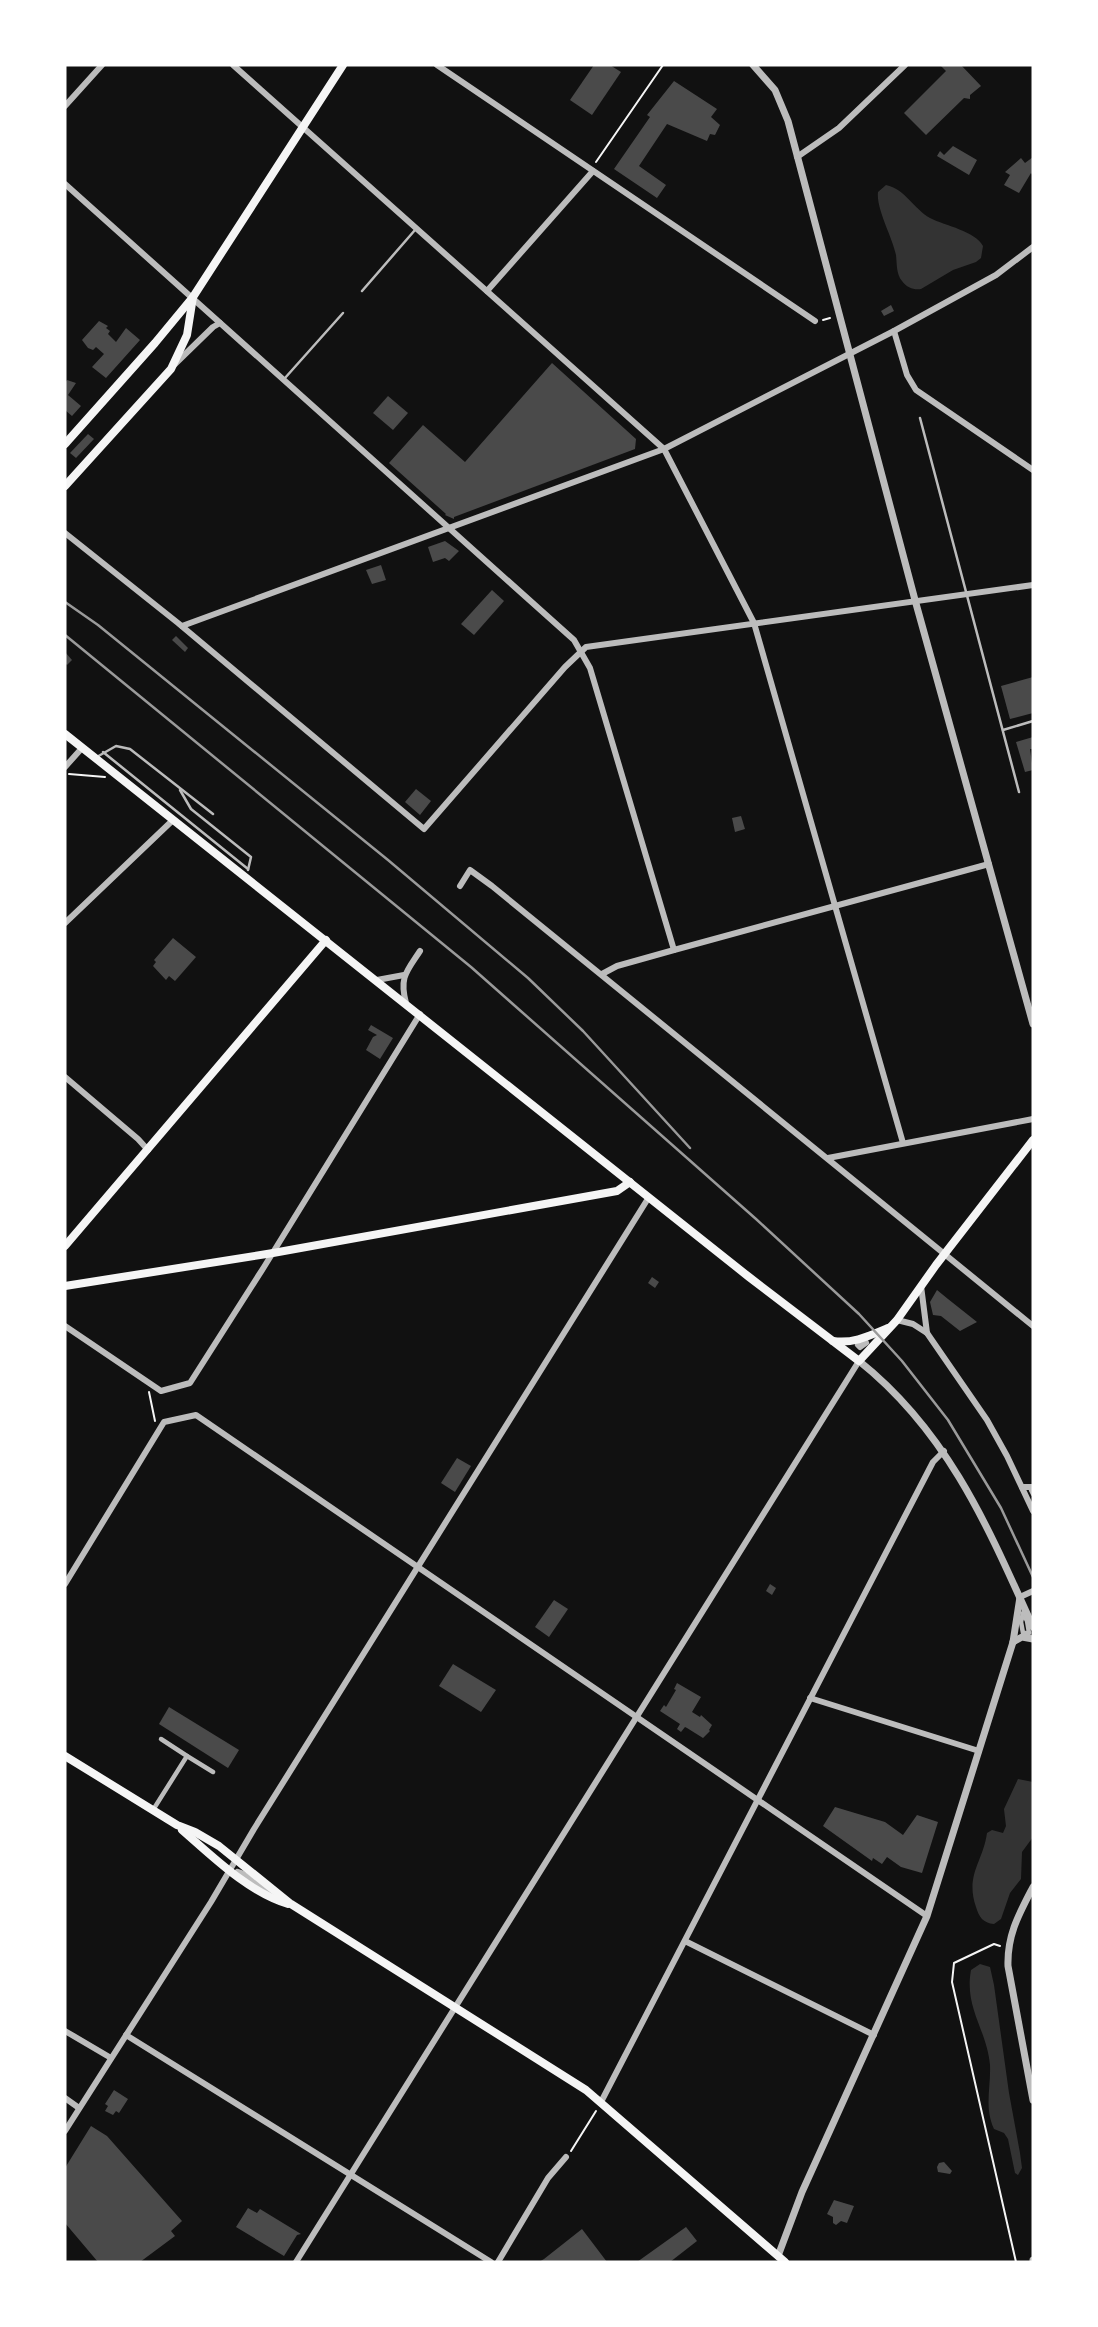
<svg xmlns="http://www.w3.org/2000/svg" width="1098" height="2327" font-family="Cabin,sans-serif">
  <style>
    .water { fill: #333 }
    .building { fill: #4a4a4a }
    .lines { fill: none; stroke-linecap: round; stroke-linejoin: round }
    .path { stroke: #f5f5f5; stroke-width: 2 }
    .service { stroke: #bcbcbc; stroke-width: 2.5 }
    .pedestrian { stroke: #bcbcbc; stroke-width: 4.5 }
    .minor { stroke: #bcbcbc; stroke-width: 6 }
    .tertiary { stroke: #bcbcbc; stroke-width: 7 }
    .secondary { stroke: #f5f5f5; stroke-width: 8 }
    .rail { stroke: #9a9a9a; stroke-width: 2.5 }
  </style>
  <rect width="100%" height="100%" fill="#111"/>
  <g class="water">
    <path d="M 886,185 C 905,189 914,209 930,218 C 946,226 975,231 983,246 L 981,258 L 976,262 L 953,270 L 921,289 C 914,290 907,288 902,281 C 896,274 897,263 896,255 C 892,236 876,209 878,192 Z"/>
    <path d="M 1018,1779 L 1033,1782 L 1033,1837 L 1022,1852 L 1021,1879 L 1010,1893 L 1001,1919 L 994,1924 C 983,1923 979,1917 976,1907 C 965,1875 983,1862 987,1833 L 992,1830 L 1003,1833 L 1006,1826 L 1004,1809 Z"/>
    <path d="M 980,1964 L 990,1967 L 994,1985 L 1009,2093 L 1020,2153 L 1022,2168 L 1018,2175 L 1015,2173 L 1008,2139 L 1004,2133 L 994,2129 C 984,2107 991,2088 990,2065 C 987,2030 964,2008 971,1970 Z"/>
  </g>
  <g class="building">
    <polygon points="594,65 610,65 621,72 592,115 570,100"/>
    <polygon points="940,65 961,65 981,86 970,95 970,99 964,98 926,135 904,113 946,71"/>
    <polygon points="674,81 717,109 711,117 720,125 715,135 710,134 707,141 667,124 639,166 666,185 657,198 614,169 650,117 647,115"/>
    <polygon points="953,146 977,160 969,175 937,156 940,151 944,155"/>
    <polygon points="1033,157 1033,176 1031,173 1019,193 1004,185 1010,175 1005,172 1021,158 1025,163"/>
    <polygon points="891,305 894,311 884,316 881,311"/>
    <polygon points="99,321 108,326 106,328 110,331 108,334 116,342 126,328 140,340 106,378 92,367 104,354 96,347 93,350 88,348 82,340"/>
    <polygon points="552,363 636,439 635,449 454,517 454,519 445,515 446,514 389,463 423,425 465,462"/>
    <polygon points="67,380 76,383 68,395 81,406 72,416 65,410 65,383"/>
    <polygon points="388,396 408,413 393,430 373,413"/>
    <polygon points="88,434 94,439 76,458 70,453"/>
    <polygon points="445,541 459,551 449,561 445,558 433,562 428,547"/>
    <polygon points="381,565 386,580 372,584 366,570"/>
    <polygon points="492,590 504,601 474,635 461,624"/>
    <polygon points="176,636 188,648 185,652 172,640"/>
    <polygon points="65,652 72,660 67,665 65,663"/>
    <polygon points="1033,677 1033,713 1010,719 1001,686"/>
    <polygon points="1033,737 1033,749 1030,749 1033,770 1025,772 1016,742"/>
    <polygon points="416,789 431,801 420,815 405,802"/>
    <polygon points="741,816 745,829 735,832 732,818"/>
    <polygon points="173,938 196,957 175,981 169,976 166,980 153,966 156,962 154,960"/>
    <polygon points="371,1025 393,1038 380,1059 366,1050 373,1037 377,1035 368,1030"/>
    <polygon points="652,1277 659,1282 655,1288 648,1283"/>
    <polygon points="937,1290 948,1299 977,1322 960,1331 941,1316 933,1315 930,1302"/>
    <polygon points="457,1458 471,1466 455,1492 441,1483"/>
    <polygon points="770,1584 776,1588 772,1595 766,1591"/>
    <polygon points="554,1600 568,1609 549,1637 535,1627"/>
    <polygon points="453,1664 496,1690 481,1712 439,1686"/>
    <polygon points="677,1683 701,1697 692,1712 700,1717 701,1715 712,1725 709,1730 710,1731 703,1738 687,1728 685,1727 681,1732 677,1729 680,1724 660,1711 664,1705 666,1707 676,1690 674,1689"/>
    <polygon points="169,1707 239,1750 228,1768 159,1724"/>
    <polygon points="835,1807 885,1822 903,1835 917,1815 938,1822 922,1873 901,1867 887,1857 882,1864 873,1858 872,1861 823,1826"/>
    <polygon points="114,2090 128,2099 119,2113 116,2111 113,2115 105,2111 108,2106 105,2104"/>
    <polygon points="91,2126 107,2136 182,2221 171,2231 175,2236 140,2262 98,2262 65,2223 65,2168"/>
    <polygon points="944,2162 952,2171 950,2174 938,2172 937,2167 939,2163"/>
    <polygon points="834,2200 854,2206 847,2223 841,2221 836,2225 833,2223 833,2217 827,2214"/>
    <polygon points="248,2208 257,2213 260,2209 301,2234 297,2235 284,2256 236,2227"/>
    <polygon points="686,2227 697,2241 670,2262 637,2262"/>
    <polygon points="582,2229 607,2262 539,2262 544,2259"/>
  </g>
  <g class="lines">
    <g class="path">
      <polyline points="596,162 663,65"/>
      <polyline points="823,320 830,318"/>
      <polyline points="69,774 105,777"/>
      <polyline points="149,1392 155,1421"/>
      <polyline points="1000,1946 994,1944 954,1963 952,1982 1016,2262"/>
      <polyline points="571,2151 596,2111"/>
    </g>
    <g class="service">
      <polyline points="362,291 415,230"/>
      <polyline points="285,378 343,313"/>
      <polyline points="920,418 1019,792"/>
      <polyline points="1003,730 1033,721"/>
      <polyline points="103,752 248,869"/>
      <polyline points="95,758 116,746 130,749 213,814"/>
      <polyline points="180,790 191,809 251,857 248,870"/>
    </g>
    <g class="pedestrian">
      <polygon points="866,1341 867,1343 860,1348 857,1345"/>
      <polyline points="1033,1489 1031,1490 1033,1494"/>
      <polygon points="1023,1613 1027,1621 1029,1633 1023,1633 1021,1622"/>
      <polyline points="161,1739 187,1756"/>
      <polyline points="153,1810 187,1756 213,1772"/>
      <polygon points="237,1871 243,1873 276,1897 272,1898"/>
    </g>
    <g class="minor">
      <polyline points="233,65 664,449 754,623 903,1143"/>
      <polyline points="437,65 815,321"/>
      <polyline points="65,106 102,65"/>
      <polyline points="797,157 839,128 905,65"/>
      <polyline points="65,184 574,640 590,668 674,950"/>
      <polyline points="487,291 593,171"/>
      <polyline points="894,331 907,375 916,390 1033,470"/>
      <polyline points="175,364 213,327 220,323"/>
      <polyline points="65,533 178,623 424,829 565,667 586,647 1033,585"/>
      <polyline points="182,626 664,449 894,331 996,275 1033,247"/>
      <polyline points="65,767 82,748"/>
      <polyline points="460,886 470,870 492,886 1033,1326"/>
      <polyline points="65,923 173,820"/>
      <polyline points="602,974 617,966 674,950 989,864"/>
      <polyline points="377,980 404,975"/>
      <path d="M 406,1003 C 399,977 407,971 420,951"/>
      <polyline points="65,1077 138,1139 148,1150"/>
      <polyline points="828,1158 1033,1119"/>
      <polyline points="921,1286 927,1333 987,1420 1007,1456 1033,1511"/>
      <polyline points="897,1320 913,1324 927,1333"/>
      <polyline points="65,1326 161,1391 190,1383 264,1267 420,1014"/>
      <polyline points="1022,1487 1033,1487"/>
      <polyline points="65,1584 164,1422 196,1415 927,1916"/>
      <polyline points="1020,1597 1033,1591"/>
      <polyline points="810,1698 979,1751"/>
      <polyline points="685,1941 874,2035"/>
      <polyline points="65,2031 111,2058"/>
      <polyline points="126,2035 491,2262"/>
      <polyline points="65,2098 79,2108"/>
      <polyline points="601,2102 933,1462 944,1451"/>
      <polyline points="65,2131 211,1902 254,1829 649,1197"/>
      <polyline points="296,2262 859,1361"/>
      <polyline points="498,2262 548,2178 566,2157"/>
    </g>
    <g class="tertiary">
      <polyline points="753,65 775,90 788,121 915,600 1033,1024"/>
      <path d="M 859,1361 C 948,1432 988,1527 1033,1627"/>
      <polyline points="1013,1642 1022,1637 1033,1639"/>
      <path d="M 1033,1887 C 1019,1914 1007,1935 1008,1966 L 1033,2100"/>
      <polyline points="778,2256 802,2192 927,1916 1013,1642 1020,1597"/>
      <polyline points="1033,2262 1033,2260"/>
    </g>
    <g class="secondary">
      <polyline points="65,444 155,343 193,297 343,65"/>
      <polyline points="65,486 171,369 187,335 193,297"/>
      <polyline points="65,734 749,1277 859,1361 897,1320 936,1265 1033,1140"/>
      <polyline points="65,1246 326,940"/>
      <polyline points="65,1286 273,1253 617,1191 630,1182"/>
      <path d="M 833,1341 C 853,1344 869,1336 888,1328"/>
      <polyline points="65,1756 177,1825 195,1832 219,1846 291,1904 586,2090 785,2262"/>
      <path d="M 182,1830 C 212,1856 248,1892 288,1904"/>
    </g>
    <g class="rail">
      <polyline points="65,602 98,625 388,860 528,978 583,1031 690,1148"/>
      <polyline points="65,635 471,967 756,1219 859,1314 902,1361 948,1420 1001,1508 1033,1577"/>
    </g>
  </g>
  <rect width="1098" height="2327" fill="none" stroke="#ffffff" stroke-width="133"/>
</svg>
